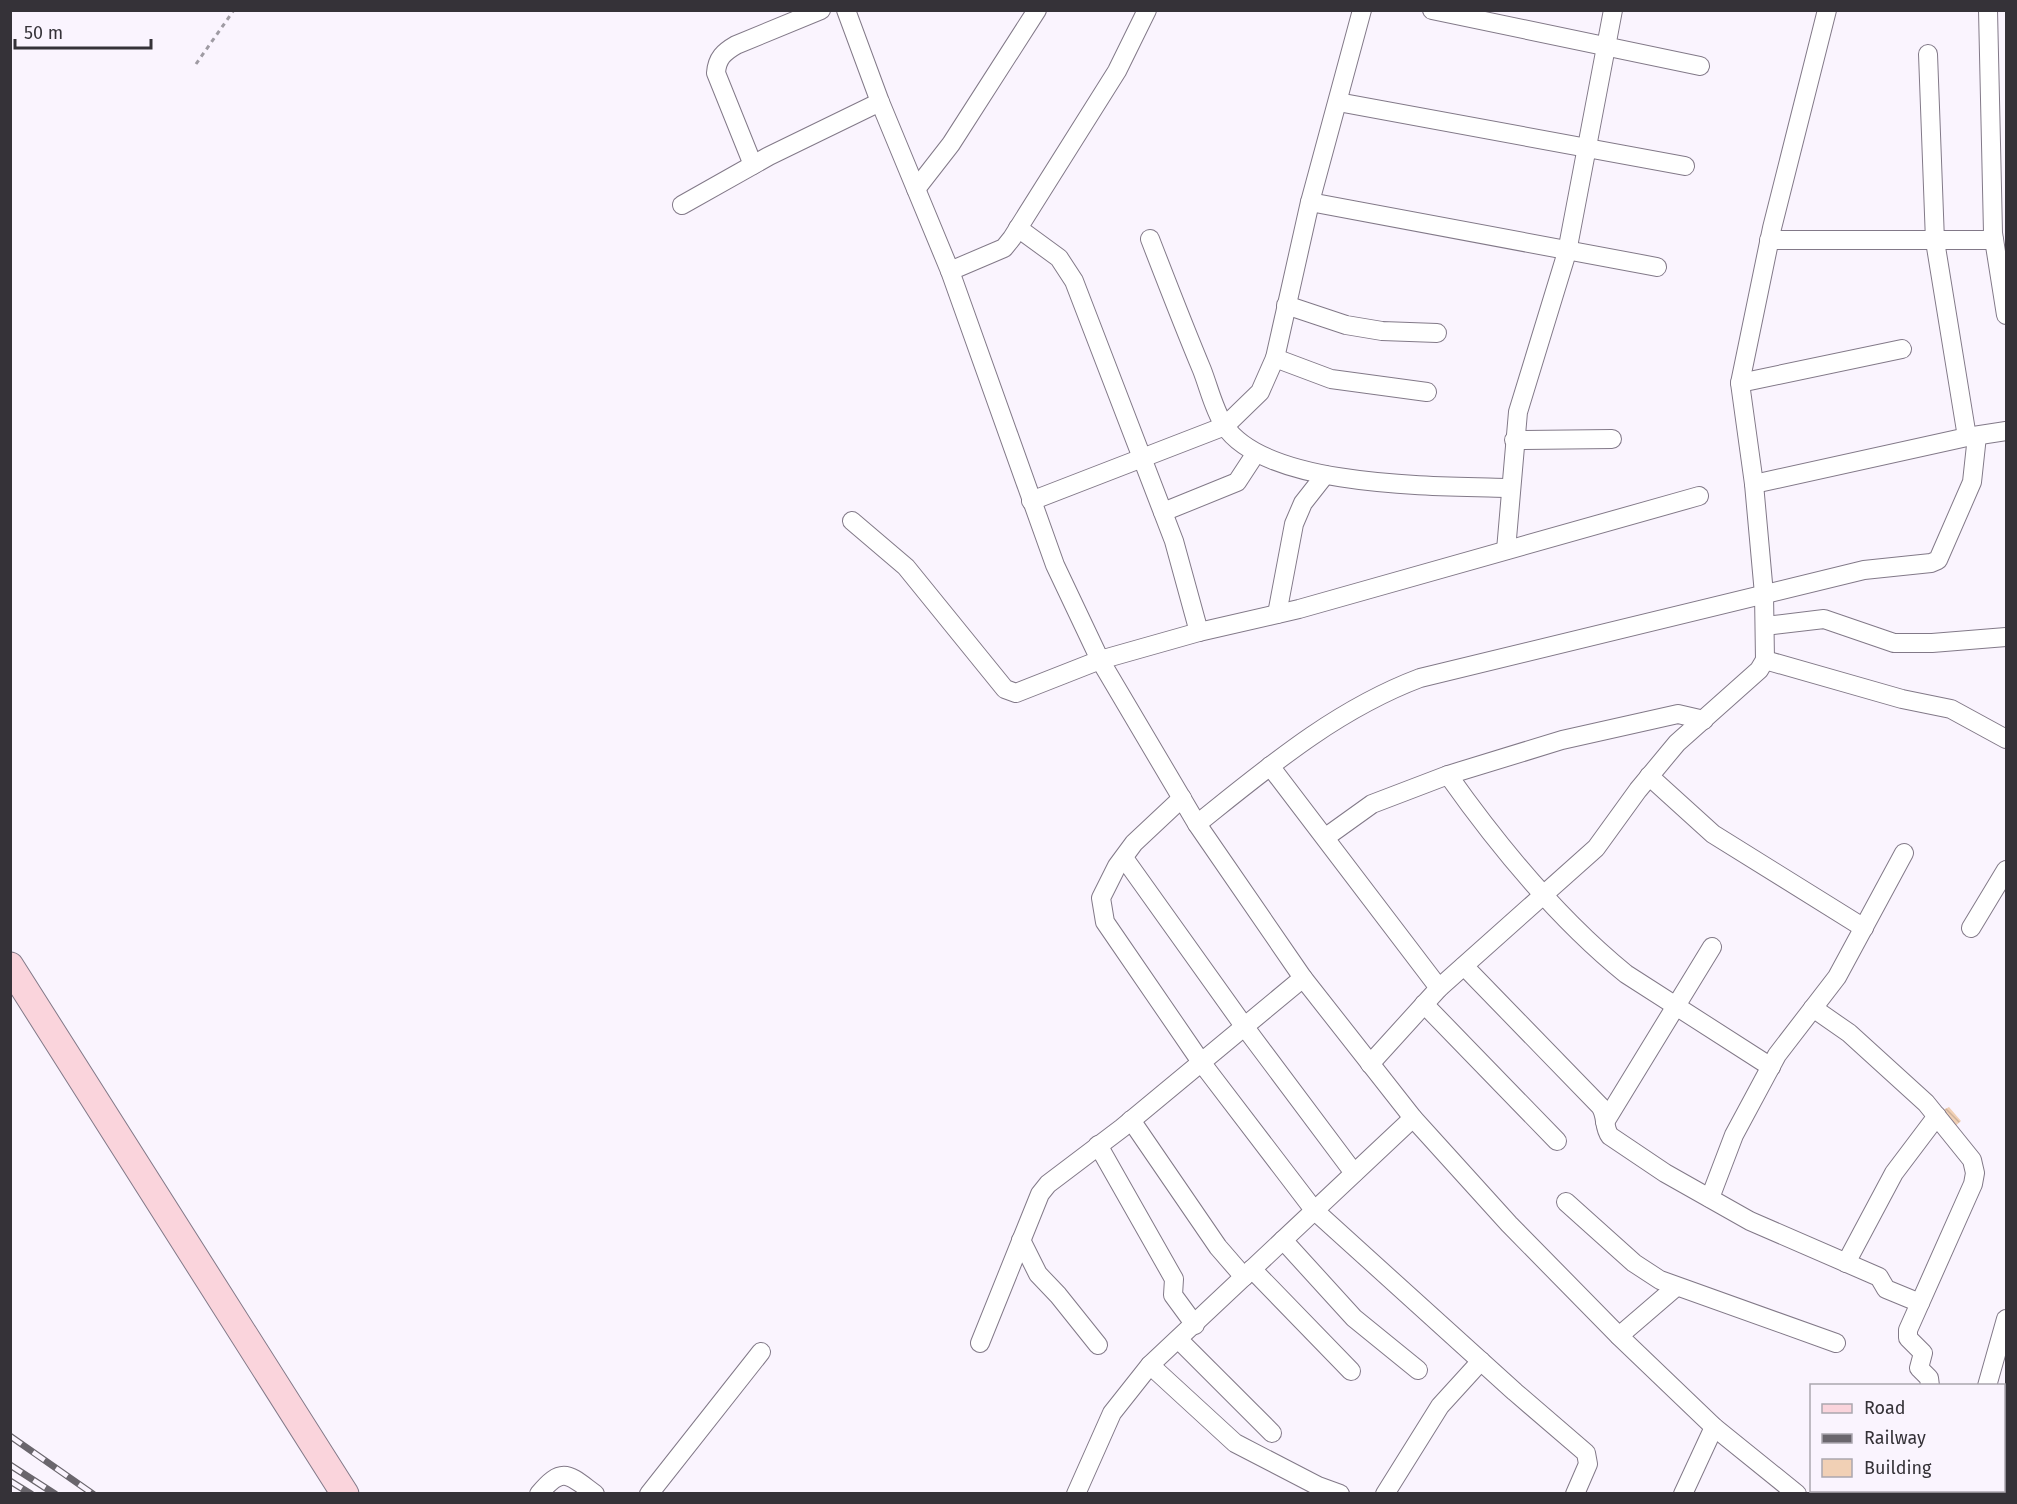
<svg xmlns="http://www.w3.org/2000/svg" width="2017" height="1504" font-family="'Fira Sans',sans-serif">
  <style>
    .building { fill: url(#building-back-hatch) }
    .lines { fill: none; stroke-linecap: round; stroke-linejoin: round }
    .street-casing { stroke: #827988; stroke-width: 20 }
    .secondary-casing { stroke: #827988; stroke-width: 29 }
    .path { stroke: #9f9ba3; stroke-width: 3; stroke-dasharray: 4.5 4.5; stroke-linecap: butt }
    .street { stroke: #fff; stroke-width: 18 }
    .secondary { stroke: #fad4dc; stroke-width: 27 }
    .rail-casing { stroke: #6a666d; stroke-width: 7 }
    .rail { stroke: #faf4fe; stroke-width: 4.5; stroke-dasharray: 14; stroke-linecap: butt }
  </style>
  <defs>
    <pattern id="building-back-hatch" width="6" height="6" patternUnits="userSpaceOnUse" patternTransform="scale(1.5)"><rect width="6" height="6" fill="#f1d0b5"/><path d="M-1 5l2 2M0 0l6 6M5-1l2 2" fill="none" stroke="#cfb39c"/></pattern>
  </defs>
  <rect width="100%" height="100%" fill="#faf4fe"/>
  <polygon class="building" points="1949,1107 1961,1121 1953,1128 1943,1110"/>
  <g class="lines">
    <defs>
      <g id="street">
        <polyline points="846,10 880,102 950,271 1055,565 1100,660 1197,824 1303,978 1413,1118 1509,1224 1619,1336 1714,1427 1797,1494"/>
        <polyline points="1432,10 1700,66"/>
        <polyline points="1988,10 1993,233 2006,315"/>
        <polyline points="1928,54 1935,241 1967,437"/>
        <polyline points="1338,102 1685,166"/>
        <path d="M 753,165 L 716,73 C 717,58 724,52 736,45 L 821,10"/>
        <polyline points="916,189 951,144 1037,10"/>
        <polyline points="1310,202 1657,267"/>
        <polyline points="682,205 769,156 880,102"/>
        <polyline points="1018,228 1059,258 1074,281 1174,541 1199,632"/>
        <path d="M 1150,239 C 1167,283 1184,327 1202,370 C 1209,388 1214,410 1224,425 C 1266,489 1440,486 1510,488"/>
        <polyline points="1769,240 1994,240"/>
        <polyline points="950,271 1004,248 1012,238 1117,71 1147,10"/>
        <polyline points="1286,305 1346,325 1382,331 1437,333"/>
        <polyline points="1275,358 1331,379 1427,392"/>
        <polyline points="1740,383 1902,349"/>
        <polyline points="1514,440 1612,439"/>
        <polyline points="1754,484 1967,437 2006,431"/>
        <polyline points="1031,501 1225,426 1260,392 1275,358 1310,202 1362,10"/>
        <polyline points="1163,512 1237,482 1256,453"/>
        <polyline points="852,521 906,567 1005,689 1016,693 1100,660 1199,632 1299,609 1699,496"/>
        <polyline points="1506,550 1518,412 1567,252 1613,10"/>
        <polyline points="1277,614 1294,524 1303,503 1325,475"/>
        <polyline points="1765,626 1824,619 1894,643 1932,643 2006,637"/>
        <polyline points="1765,660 1902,699 1951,709 2006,739"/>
        <polyline points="1270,766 1439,988"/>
        <path d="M 1448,775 C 1499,847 1557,918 1626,974 L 1771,1067"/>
        <polyline points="1649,776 1713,834 1864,928"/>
        <polyline points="1182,798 1134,843 1117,866 1101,898 1105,922 1201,1062 1314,1210 1515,1392 1586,1453 1588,1464 1575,1494"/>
        <path d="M 1197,824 C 1267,768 1335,710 1420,678 L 1864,570 L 1931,563 L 1938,560 L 1972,482 L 1977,436"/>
        <polyline points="1326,837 1372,804 1448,775 1562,740 1678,714 1704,720"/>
        <polyline points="1124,858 1244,1026 1354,1173"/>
        <polyline points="1971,928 2006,870"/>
        <path d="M 1464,966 L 1600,1106 C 1607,1115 1603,1127 1610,1136 L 1665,1173 L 1750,1221 L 1879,1277 L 1886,1289 L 1920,1303"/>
        <polyline points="1424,1004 1557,1141"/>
        <polyline points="1813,1008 1849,1033 1926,1103 1972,1160 1975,1173 1973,1184 1908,1330 1908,1338 1923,1353 1919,1368 1929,1378 1930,1386"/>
        <polyline points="1370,1064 1439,988 1596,848 1638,790 1677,743 1759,670 1765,660 1764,594 1754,484 1740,383 1772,228 1827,10"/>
        <polyline points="1131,1120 1218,1247 1244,1277"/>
        <polyline points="1605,1122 1712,947"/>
        <polyline points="1098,1145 1174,1279 1173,1295 1195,1325"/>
        <polyline points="1710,1198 1734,1135 1777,1055 1837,977 1904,853"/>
        <polyline points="1566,1202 1634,1263 1660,1280 1836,1343"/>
        <polyline points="1021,1240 1038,1274 1058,1295 1098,1345"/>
        <polyline points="1283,1240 1354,1318 1418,1370"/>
        <polyline points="1846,1263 1894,1173 1937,1116"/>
        <polyline points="1252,1269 1351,1371"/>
        <polyline points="1619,1336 1676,1287"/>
        <polyline points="1179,1340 1272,1433"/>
        <polyline points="980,1343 1040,1194 1048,1184 1122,1128 1303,978"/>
        <polyline points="1150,1365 1235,1443 1318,1486 1340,1494"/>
        <polyline points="1987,1386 2006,1319"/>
        <path d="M 539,1494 C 563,1465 569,1475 595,1494"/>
        <polyline points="649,1494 761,1352"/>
        <polyline points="1076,1494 1112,1413 1150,1365 1413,1118"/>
        <polyline points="1385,1494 1440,1406 1481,1361"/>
        <polyline points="1683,1494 1714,1427"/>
        <polyline points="1899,1494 1900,1490"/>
        <polyline points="1963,1494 1964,1490"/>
      </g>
      <polyline id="secondary" points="10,966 345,1494"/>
    </defs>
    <use href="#street" class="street-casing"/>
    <use href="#secondary" class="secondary-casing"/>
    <polyline class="path" points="196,64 234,10"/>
    <use href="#street" class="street"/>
    <use href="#secondary" class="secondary"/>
    <defs>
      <g id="rail">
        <polyline points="10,1436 93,1494"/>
        <polyline points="10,1465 55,1494"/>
        <polyline points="10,1481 31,1494"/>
      </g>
    </defs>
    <use href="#rail" class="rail-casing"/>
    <use href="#rail" class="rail"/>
  </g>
  <rect width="2017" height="1504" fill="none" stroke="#353238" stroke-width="24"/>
  <rect x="1810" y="1384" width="195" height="108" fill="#faf4fe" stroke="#aba6af" stroke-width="1.5"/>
  <rect x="1822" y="1404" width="30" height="9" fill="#fad4dc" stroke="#aba6af" stroke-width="1.5"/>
  <text x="1864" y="1414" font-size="18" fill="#353238">Road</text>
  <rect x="1822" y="1434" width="30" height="9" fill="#6a666d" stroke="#aba6af" stroke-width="1.5"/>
  <text x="1864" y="1444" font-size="18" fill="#353238">Railway</text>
  <rect x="1822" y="1459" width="30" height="18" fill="#f1d0b5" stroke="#aba6af" stroke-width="1.5"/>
  <text x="1864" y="1474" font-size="18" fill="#353238">Building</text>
  <path d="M15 39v9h136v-9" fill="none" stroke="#353238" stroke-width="3"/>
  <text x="24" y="39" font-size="18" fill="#353238" stroke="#faf4fe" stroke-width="4.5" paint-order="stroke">50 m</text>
</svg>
